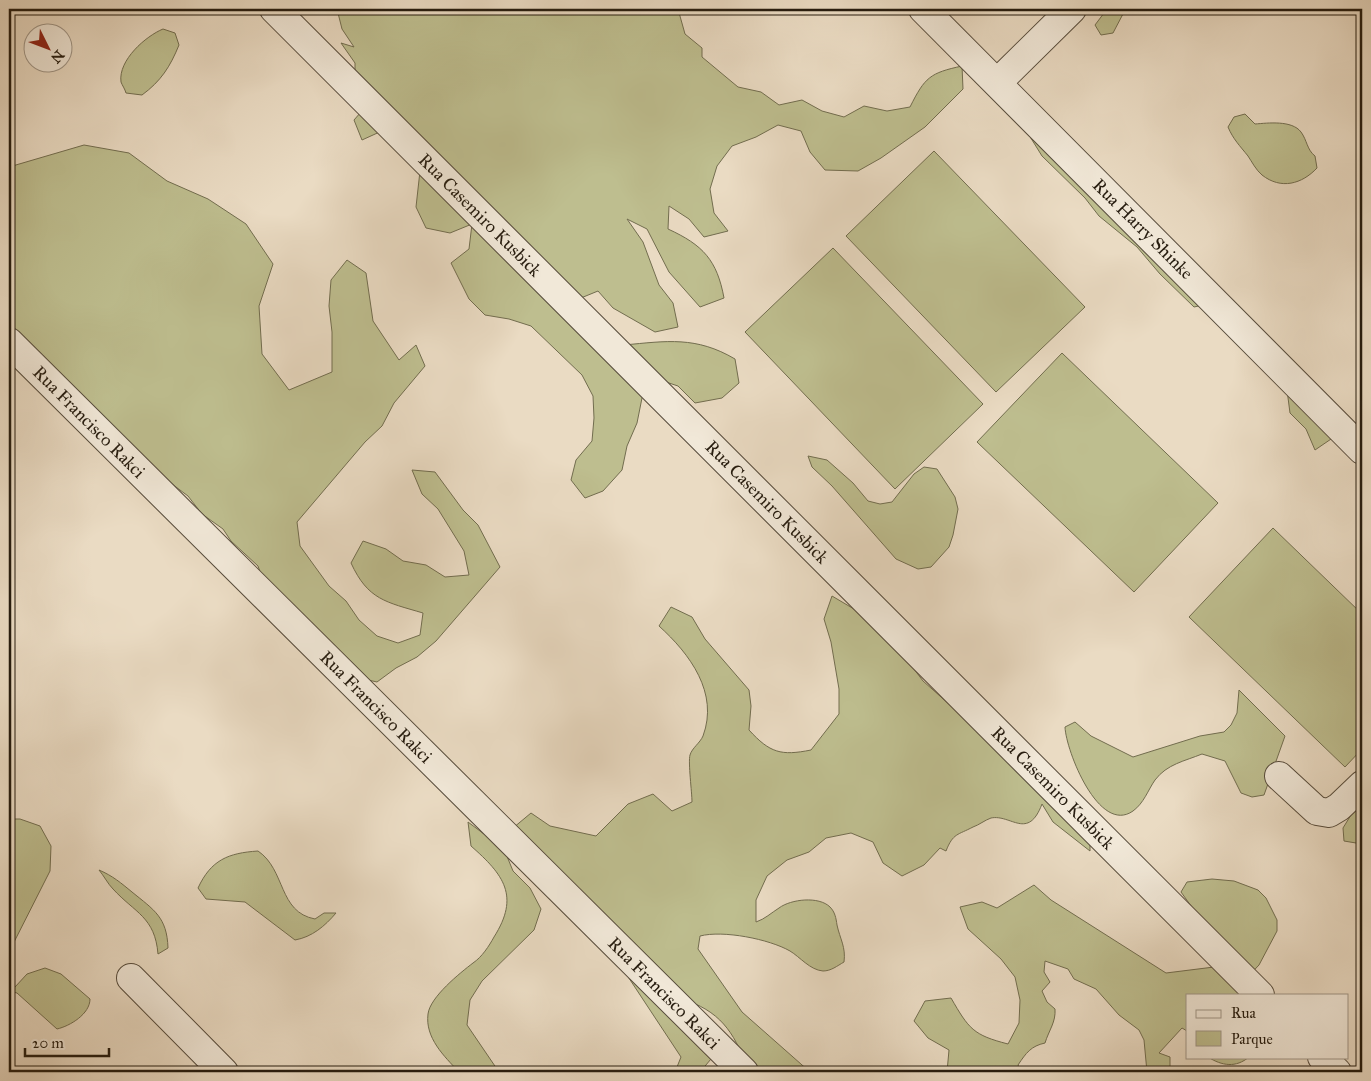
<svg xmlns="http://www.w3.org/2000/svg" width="1371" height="1081" font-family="'IM FELL Great Primer',serif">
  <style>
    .green { fill: #bebe8f; stroke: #726d4f }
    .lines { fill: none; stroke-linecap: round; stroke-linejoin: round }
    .minor-casing { stroke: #574c3c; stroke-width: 30 }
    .minor { stroke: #f1e8d8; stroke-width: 28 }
    .labels { text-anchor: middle; stroke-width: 4; stroke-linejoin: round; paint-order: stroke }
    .street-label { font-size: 18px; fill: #261c0f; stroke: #f1e8d8 }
  </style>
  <rect width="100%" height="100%" fill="#eadbc3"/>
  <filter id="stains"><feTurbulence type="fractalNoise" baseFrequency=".004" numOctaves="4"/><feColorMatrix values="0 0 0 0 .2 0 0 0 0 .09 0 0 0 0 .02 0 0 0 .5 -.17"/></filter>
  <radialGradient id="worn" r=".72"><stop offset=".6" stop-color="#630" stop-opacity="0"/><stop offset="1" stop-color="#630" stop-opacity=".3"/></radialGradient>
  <g class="green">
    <path d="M 337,9 L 678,9 L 685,34 L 702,48 L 702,57 L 738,87 L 761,92 L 779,105 L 802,100 L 822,111 L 844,117 L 864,106 L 887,111 L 910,107 C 925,77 930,73 962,66 L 963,89 L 925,127 L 881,158 L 858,171 L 825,170 L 810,152 L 801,131 L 778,125 L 756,137 L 732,146 L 717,166 L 710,189 L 714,213 L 728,231 L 704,237 L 689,219 L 669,206 L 668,229 C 703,245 717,260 724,298 L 700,307 L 669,272 L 647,229 L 627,219 L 643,242 L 659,285 L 673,303 L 678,327 L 655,332 L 613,308 L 598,291 L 576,300 L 624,345 C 667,341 696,336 735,359 L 739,383 L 722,398 L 695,403 L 678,386 L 654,378 L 642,398 L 637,423 L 627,446 L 622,470 L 603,491 L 585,498 L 571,480 L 576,460 L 592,441 L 594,418 L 593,396 L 582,375 L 531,326 L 509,319 L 485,315 L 469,299 L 451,263 L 469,249 L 472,224 L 450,233 L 426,228 L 416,207 L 421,162 L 384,130 L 362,140 L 354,120 L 368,104 L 355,86 L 355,63 L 341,43 L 354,47 L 342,29 Z"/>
    <polygon points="1107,9 1129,9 1124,12 1113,33 1101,35 1095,25"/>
    <path d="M 163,29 L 175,33 L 179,45 C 170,67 161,81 142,95 L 126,93 C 125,89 122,85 121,82 C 118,60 146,36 163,29 Z"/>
    <path d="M 1245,114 L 1255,124 C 1268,123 1292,120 1301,132 C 1307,140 1307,150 1315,156 L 1317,168 C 1302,184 1281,190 1262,175 C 1256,170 1252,162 1248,156 C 1240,146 1233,139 1228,127 L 1234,117 Z"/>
    <polygon points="1024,127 1203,305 1194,307 1160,274 1137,247 1099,216 1085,198 1042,156"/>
    <path d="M 84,145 L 129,153 L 167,181 L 208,199 L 246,224 L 273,264 L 259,306 L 262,354 L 289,390 L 332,372 L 332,332 L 329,306 L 331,280 L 347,260 L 366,273 L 373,321 L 399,360 L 416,345 L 425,366 L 394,403 L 382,426 L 365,442 L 297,522 L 300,546 L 329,586 L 346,601 L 359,620 L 377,636 L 398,643 L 420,635 L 423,613 C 386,602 368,600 351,563 L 363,541 L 386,549 L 403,561 L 426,565 L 445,577 L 469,575 L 464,551 L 438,509 L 422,494 L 412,470 L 435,472 L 463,510 L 478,525 L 500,567 L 436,641 L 417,657 L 396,668 L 377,682 L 355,677 L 263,580 L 258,566 L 231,541 L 223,529 L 202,514 L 188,496 L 168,481 L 130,445 L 97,409 L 80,393 L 9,360 L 9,167 Z"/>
    <polygon points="934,151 1085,307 996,392 846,236"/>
    <polygon points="833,248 983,404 895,489 745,332"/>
    <polygon points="1062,353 1218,503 1134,592 977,442"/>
    <polygon points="1287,390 1334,437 1315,450 1306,429 1290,413"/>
    <polygon points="808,456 827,460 853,483 868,501 880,504 892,502 914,474 924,467 937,469 955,497 958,509 953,535 949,547 931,567 918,569 896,559 832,486 812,467"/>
    <polygon points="1273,528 1362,614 1362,749 1345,767 1189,617"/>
    <path d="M 832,596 L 881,625 L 923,681 L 1090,829 L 1090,851 L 1053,822 L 1042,804 C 1028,841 1011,814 991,818 C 985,820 979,825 973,827 C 958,835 953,833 946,851 L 940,848 L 924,865 L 902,876 L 883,863 L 873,842 L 851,833 L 826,838 L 809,852 L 787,860 L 767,876 L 756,900 L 756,922 C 765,919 771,913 779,908 C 791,899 819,896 830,907 C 835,912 836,918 837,925 C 840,939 846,947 844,962 C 837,966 831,971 823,971 C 810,970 800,957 790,951 C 769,939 723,930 700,936 L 698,949 L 742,1012 L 810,1072 L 749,1072 C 736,1037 724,1014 688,1001 L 711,1059 L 700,1072 L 675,1072 L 681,1057 L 615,957 L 513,828 L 531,813 L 550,826 L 596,836 L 628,804 L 653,794 L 672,811 L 692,802 C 692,793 688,762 690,755 C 692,748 700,743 703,736 C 719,693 690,654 659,626 L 671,607 L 692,617 L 705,639 L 749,690 L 751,706 L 749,730 C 770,753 781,756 811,750 L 839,714 L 839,689 L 831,642 L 824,619 Z"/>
    <path d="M 1239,690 L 1285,736 L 1264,795 L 1252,797 L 1241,793 L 1225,761 L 1202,754 C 1185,761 1167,764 1155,780 C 1148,790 1144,803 1133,811 C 1099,835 1066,751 1065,727 L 1075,722 L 1091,736 L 1133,757 L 1200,736 L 1224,732 L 1231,725 L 1237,713 Z"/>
    <polygon points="1362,809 1362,844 1344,841 1343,828 1354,810"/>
    <polygon points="9,819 20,819 40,826 51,846 50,871 9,952"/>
    <path d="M 468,822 L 504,849 L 513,871 L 530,888 L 541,909 L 534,930 L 482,981 L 470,1000 L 467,1025 L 499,1072 L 459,1072 C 444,1056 425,1038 428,1014 C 430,997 460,973 473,963 C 482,957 489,946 494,937 C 520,896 504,875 471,846 Z"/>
    <path d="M 258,851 C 286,870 278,912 315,919 L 324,913 L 336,913 C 325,926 312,937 295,940 L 245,902 L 206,899 L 198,888 C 211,860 228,853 258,851 Z"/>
    <path d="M 99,870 C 113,876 121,883 132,892 C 154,910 167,917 168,948 L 158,954 C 155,917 135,913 113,889 C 108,884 104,876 99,870 Z"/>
    <path d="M 1212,879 L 1234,881 L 1258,890 L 1266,898 L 1277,920 L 1277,931 L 1259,965 L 1241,984 L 1240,995 L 1187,995 L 1187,1031 L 1182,1028 L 1159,1053 L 1170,1057 L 1170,1072 L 1147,1072 L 1144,1040 L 1139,1030 L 1119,1015 L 1096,989 L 1074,979 L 1068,969 L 1045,961 L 1044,972 L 1050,982 L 1042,991 L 1047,1002 L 1055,1009 C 1056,1022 1049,1030 1045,1043 C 1031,1046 1026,1053 1018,1065 L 1021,1072 L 947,1072 L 949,1050 L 928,1038 L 914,1021 L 925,1001 L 951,998 C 969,1029 973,1035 1008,1044 L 1019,1023 L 1020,1000 L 1015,977 L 1001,959 L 968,929 L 960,907 L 982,902 L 997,908 L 1034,885 L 1051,900 L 1166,973 L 1214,967 L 1199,917 L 1181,892 L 1187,882 Z"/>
    <path d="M 45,968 L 61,974 L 90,999 C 90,1014 70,1026 57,1029 L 17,993 L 9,991 L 9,978 L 15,987 L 27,974 Z"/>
    <path d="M 1208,1057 L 1249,1057 C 1236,1068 1222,1066 1208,1057 Z"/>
  </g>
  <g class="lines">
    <defs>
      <g id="minor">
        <polyline points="274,9 1260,995"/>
        <polyline points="923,9 1362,450"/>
        <polyline points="998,82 1072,9"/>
        <polyline points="9,342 744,1072"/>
        <polyline points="1279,776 1317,811 1329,813 1339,807 1362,785"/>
        <polyline points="131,978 224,1072"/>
        <polyline points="1322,1057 1337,1072"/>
      </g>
    </defs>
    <use href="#minor" class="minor-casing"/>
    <use href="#minor" class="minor"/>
  </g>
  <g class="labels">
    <g class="street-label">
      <text transform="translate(480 215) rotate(45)" y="6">Rua Casemiro Kusbick</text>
      <text transform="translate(1143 229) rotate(45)" y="6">Rua Harry Shinke</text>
      <text transform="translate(89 422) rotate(45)" y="6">Rua Francisco Rakci</text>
      <text transform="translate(767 502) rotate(45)" y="6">Rua Casemiro Kusbick</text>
      <text transform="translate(376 707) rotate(45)" y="6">Rua Francisco Rakci</text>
      <text transform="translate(1053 788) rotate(45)" y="6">Rua Casemiro Kusbick</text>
      <text transform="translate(664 993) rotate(45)" y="6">Rua Francisco Rakci</text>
    </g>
  </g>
  <rect width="1371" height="1081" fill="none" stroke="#eadbc3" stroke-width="30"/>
  <rect x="10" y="10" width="1351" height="1061" fill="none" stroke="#261c0f" stroke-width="2.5"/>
  <rect x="15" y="15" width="1341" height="1051" fill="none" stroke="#261c0f"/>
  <rect x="1186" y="994" width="162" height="65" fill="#f1e8d8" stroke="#a09688"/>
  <rect x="1196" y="1010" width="25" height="8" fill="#f1e8d8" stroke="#a09688"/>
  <text x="1231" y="1018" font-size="15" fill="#261c0f">Rua</text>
  <rect x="1196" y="1031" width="25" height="15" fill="#bebe8f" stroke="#a09688"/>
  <text x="1231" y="1044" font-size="15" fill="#261c0f">Parque</text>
  <g transform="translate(48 48) rotate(132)"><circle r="24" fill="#f1e8d8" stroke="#a09688"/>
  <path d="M0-4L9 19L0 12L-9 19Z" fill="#8f2418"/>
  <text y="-8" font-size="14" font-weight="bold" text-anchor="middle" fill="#261c0f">N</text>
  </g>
  <path d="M25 1048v8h84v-8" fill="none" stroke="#261c0f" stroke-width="2.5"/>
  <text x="32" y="1048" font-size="15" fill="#261c0f" stroke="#f1e8d8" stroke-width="4" paint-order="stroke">20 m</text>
  <rect width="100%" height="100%" filter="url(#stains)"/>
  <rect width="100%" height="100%" fill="url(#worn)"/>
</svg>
